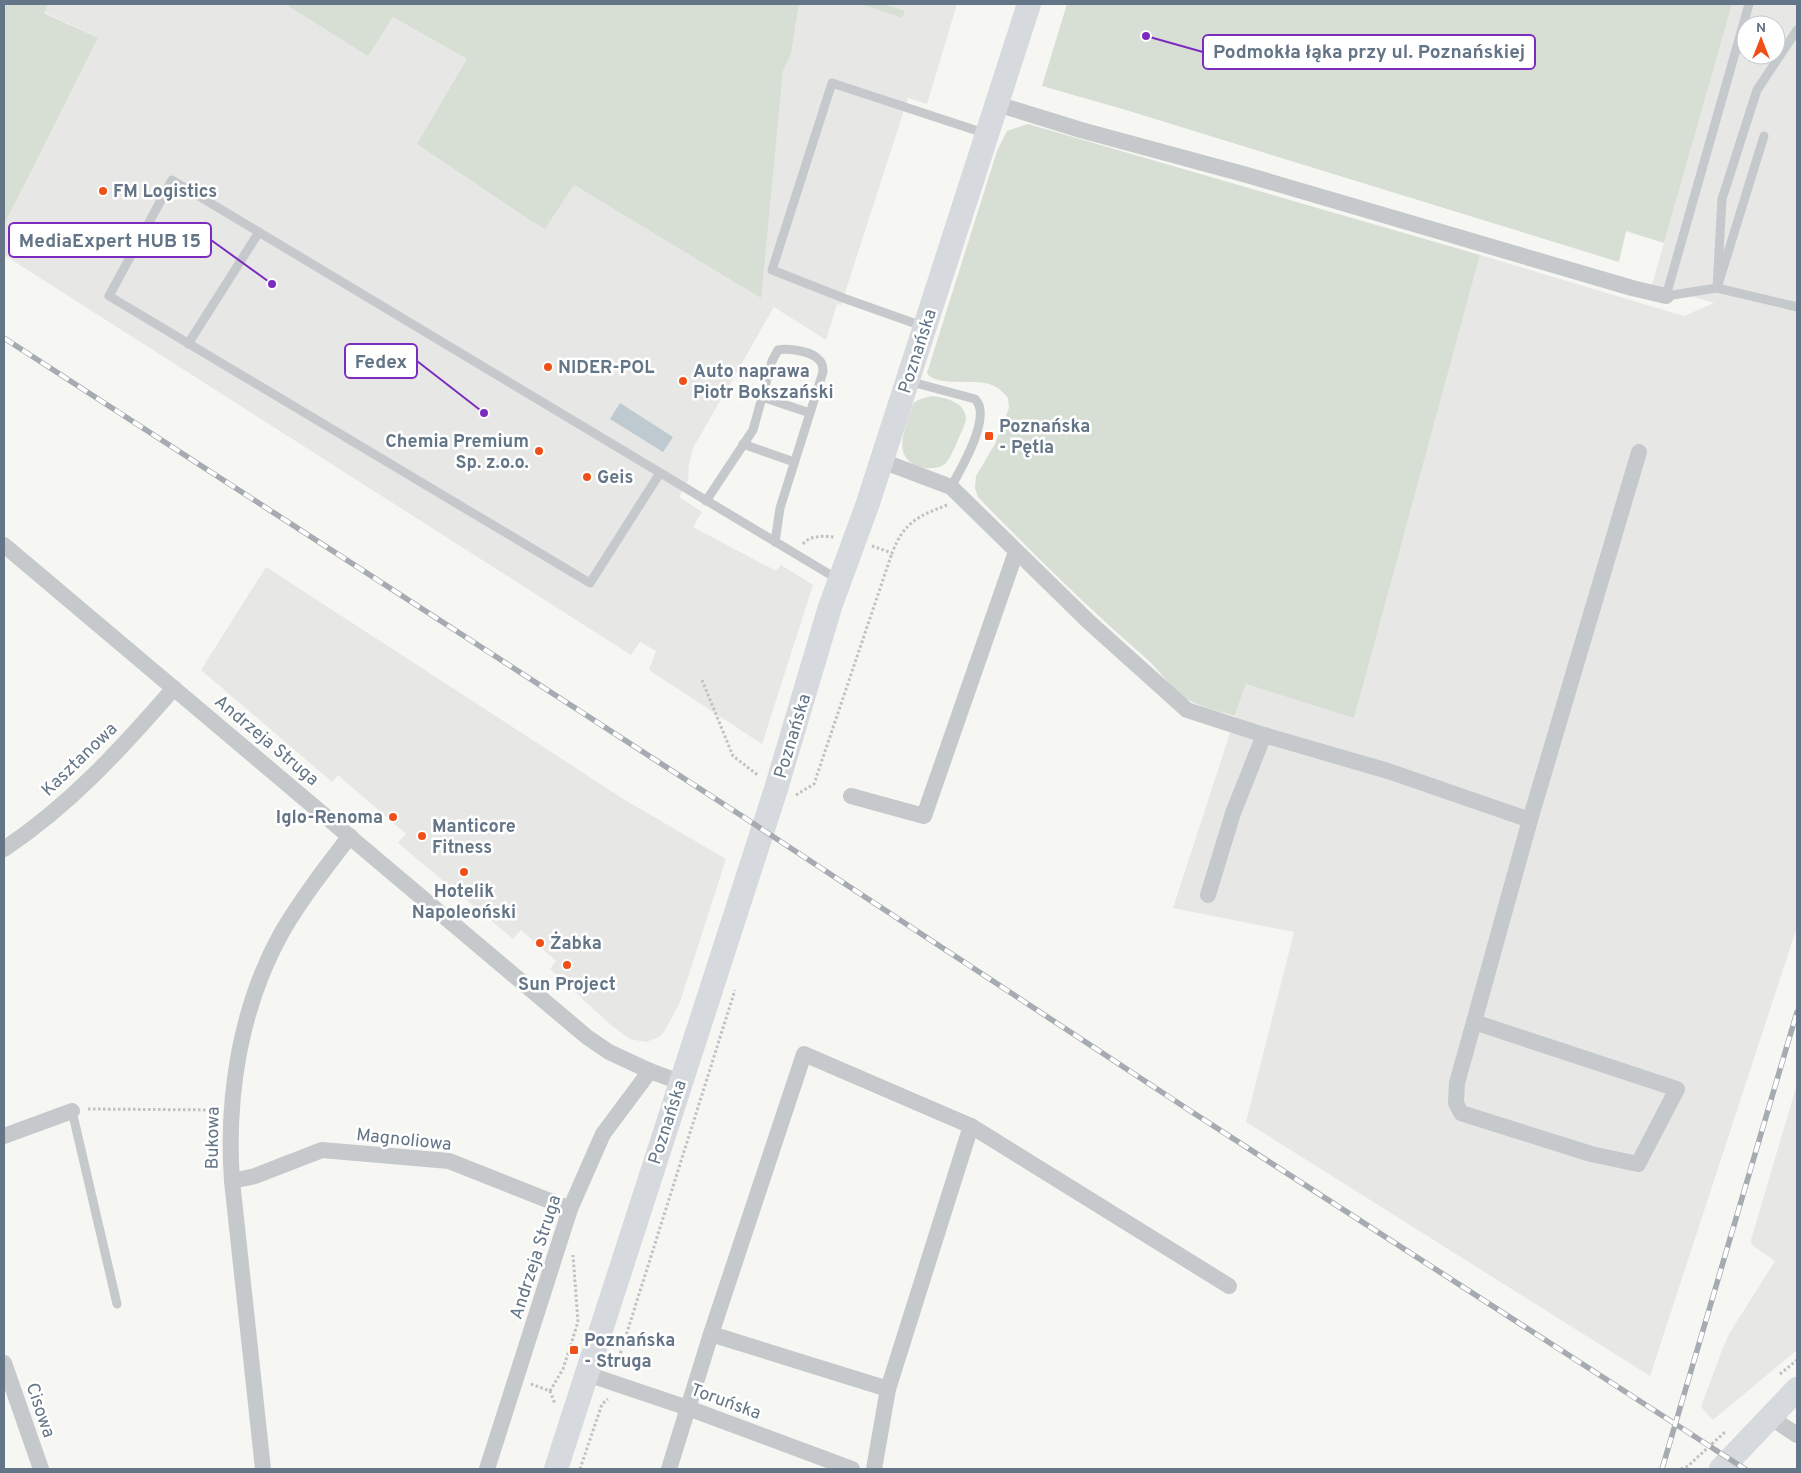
<svg xmlns="http://www.w3.org/2000/svg" width="1801" height="1473" font-family="Overpass,sans-serif">
  <style>
    .built { fill: #e7e8e6; fill-rule: evenodd }
    .green { fill: #d7ded3 }
    .water { fill: #becacf }
    .lines { fill: none; stroke-linecap: round; stroke-linejoin: round }
    .path { stroke: #bfc1c3; stroke-width: 3; stroke-dasharray: 2.5 2.5; stroke-linecap: butt }
    .lane { stroke: #c5c9cc; stroke-width: 9 }
    .street { stroke: #c5c9cc; stroke-width: 16 }
    .secondary { stroke: #d6dadf; stroke-width: 24 }
    .rail-casing { stroke: #a5abb1; stroke-width: 5.5 }
    .rail { stroke: #fff; stroke-width: 4; stroke-dasharray: 11; stroke-linecap: butt }
    .poi-dot { fill: #f14f18; stroke: #fff; stroke-width: 2 }
    .labels { text-anchor: middle; stroke-width: 5; stroke-linejoin: round; paint-order: stroke }
    .poi-label { font-size: 18px; font-weight: bold; fill: #637586; stroke: #fff; text-anchor: start }
    .street-label { font-size: 18px; fill: #637586; stroke: #fff }
    .leader { fill: none; stroke: #7b2cbf; stroke-width: 2 }
    .callout-dot { fill: #7b2cbf; stroke: #fff; stroke-width: 2 }
    .callout { fill: #fff; stroke: #7b2cbf; stroke-width: 2 }
    .callout-label { font-size: 19px; text-anchor: middle; font-weight: bold; fill: #637586 }
  </style>
  <rect width="100%" height="100%" fill="#f6f6f2"/>
  <g class="built">
    <polygon points="48,4 285,4 368,55 393,17 467,59 545,229 574,185 760,297 783,71 791,55 799,4 861,4 902,18 904,11 884,4 957,4 927,104 908,98 841,305 837,304 826,340 774,307 693,448 689,465 688,481 679,497 702,512 693,527 776,571 781,565 813,585 762,744 649,670 656,651 640,642 631,655 4,255 4,225 98,38 44,12"/>
    <path d="M 1732,4 L 1797,4 L 1797,927 L 1650,1376 L 1246,1122 L 1294,932 L 1173,908 L 1246,684 L 1354,717 L 1480,255 L 1684,316 L 1714,303 L 1652,285 ZM 1746,25 L 1776,25 L 1776,55 L 1746,55 Z"/>
    <polygon points="266,567 625,800 726,859 680,1002 664,1032 659,1037 646,1042 630,1039 612,1026 550,969 556,961 521,930 513,939 398,843 406,834 338,775 332,782 201,670"/>
    <polygon points="1797,1084 1797,1350 1713,1420 1701,1407 1722,1350 1729,1334 1775,1261 1752,1245 1751,1240"/>
  </g>
  <g class="green">
    <polygon points="4,4 48,4 44,13 98,38 4,225"/>
    <polygon points="285,4 799,4 791,55 783,71 761,298 574,185 545,229 530,220 417,144 467,59 393,17 368,56"/>
    <polygon points="861,4 884,4 905,11 902,18"/>
    <polygon points="1067,4 1732,4 1664,243 1626,231 1619,262 1126,110 1042,86"/>
    <path d="M 1028,124 L 1480,255 L 1354,718 L 1246,684 L 1235,716 C 1218,711 1198,707 1182,696 C 1170,687 1160,671 1148,660 C 1088,608 1033,554 978,497 L 975,488 L 976,476 L 995,444 L 1009,408 L 1008,398 C 1003,392 997,386 989,384 C 974,379 935,387 927,373 L 997,151 L 1007,131 Z"/>
    <path d="M 931,396 C 944,397 966,402 966,419 C 965,426 960,434 958,440 C 955,447 950,459 945,464 C 935,471 918,469 909,461 C 897,449 904,433 908,418 C 910,414 911,408 913,404 C 917,399 925,398 931,396 Z"/>
  </g>
  <polygon class="water" points="620,403 673,437 663,452 610,419"/>
  <g class="lines">
    <g class="path">
      <path d="M 803,544 C 810,535 824,536 834,537"/>
      <path d="M 872,546 L 892,553 C 905,521 917,517 947,505"/>
      <polyline points="702,680 733,756 759,776"/>
      <polyline points="796,795 814,784 892,553"/>
      <polyline points="88,1109 216,1110"/>
      <polyline points="619,1367 617,1364 735,990"/>
      <polyline points="1780,1374 1797,1360"/>
      <polyline points="531,1384 550,1391 555,1404"/>
      <polyline points="550,1391 563,1369 578,1322 573,1255"/>
      <polyline points="580,1469 602,1404 608,1399"/>
      <polyline points="1681,1469 1688,1466 1726,1431"/>
    </g>
    <g class="lane">
      <polyline points="1749,4 1666,296 1717,288 1764,136"/>
      <polyline points="1797,30 1757,90 1722,199 1717,288 1797,307"/>
      <polyline points="925,327 846,299 772,270 832,83 987,134"/>
      <polyline points="188,344 259,232"/>
      <path d="M 908,381 L 975,399 C 993,416 960,470 951,487"/>
      <polyline points="762,397 810,413"/>
      <polyline points="743,444 794,462"/>
      <polyline points="660,473 590,583 109,296 172,180 839,580"/>
      <path d="M 706,501 L 753,430 L 772,361 L 778,350 C 789,348 813,351 820,361 C 823,364 823,368 823,372 L 780,508 L 775,542"/>
      <polyline points="72,1111 117,1304"/>
    </g>
    <g class="street">
      <polyline points="997,104 1081,130 1247,175 1632,288 1666,296"/>
      <polyline points="882,461 951,487 1089,622 1187,710 1264,735 1388,771 1530,820 1639,452"/>
      <polyline points="4,545 587,1037 609,1052 650,1071"/>
      <polyline points="851,796 924,816 1016,552"/>
      <path d="M 4,849 C 70,805 122,748 174,688"/>
      <polyline points="1208,895 1233,813 1264,735"/>
      <polyline points="1474,1022 1457,1083 1456,1103 1461,1113 1591,1154 1638,1164 1677,1089 1474,1022 1530,820"/>
      <polyline points="4,1136 72,1111"/>
      <polyline points="232,1181 255,1176 322,1150 449,1161 570,1209"/>
      <polyline points="711,1334 888,1389"/>
      <polyline points="4,1363 41,1469"/>
      <polyline points="587,1374 688,1408 852,1469"/>
      <polyline points="1770,1417 1797,1435"/>
      <path d="M 263,1469 L 232,1181 C 226,1097 240,1007 282,932 C 302,898 326,867 350,836"/>
      <polyline points="487,1469 570,1209 603,1134 650,1071 680,1082"/>
      <polyline points="669,1469 711,1334 804,1054 971,1126 1229,1286"/>
      <polyline points="874,1469 888,1389 971,1126"/>
    </g>
    <g class="secondary">
      <polyline points="556,1469 776,789 830,607 868,503 1029,4"/>
      <polyline points="1721,1469 1797,1389"/>
    </g>
    <defs>
      <g id="rail">
        <polyline points="4,338 745,818 1192,1112 1745,1469"/>
        <polyline points="1662,1469 1797,1012"/>
      </g>
    </defs>
    <use href="#rail" class="rail-casing"/>
    <use href="#rail" class="rail"/>
  </g>
  <g class="poi-dot">
    <circle cx="103" cy="191" r="5"/>
    <circle cx="548" cy="367" r="5"/>
    <circle cx="683" cy="381" r="5"/>
    <rect x="984" y="431" width="10" height="10" rx="2.5"/>
    <circle cx="539" cy="451" r="5"/>
    <circle cx="587" cy="477" r="5"/>
    <circle cx="393" cy="817" r="5"/>
    <circle cx="422" cy="836" r="5"/>
    <circle cx="464" cy="872" r="5"/>
    <circle cx="540" cy="943" r="5"/>
    <circle cx="567" cy="965" r="5"/>
    <rect x="569" y="1345" width="10" height="10" rx="2.5"/>
  </g>
  <g class="labels">
    <g class="poi-label">
      <text x="113" y="197">FM Logistics</text>
      <text x="558" y="373">NIDER-POL</text>
      <text x="693" y="377">Auto naprawa<tspan x="693" dy="21">Piotr Bokszański</tspan></text>
      <text x="999" y="432">Poznańska<tspan x="999" dy="21">- Pętla</tspan></text>
      <text x="529" y="447" text-anchor="end">Chemia Premium<tspan x="529" dy="21">Sp. z.o.o.</tspan></text>
      <text x="597" y="483">Geis</text>
      <text x="383" y="823" text-anchor="end">Iglo-Renoma</text>
      <text x="432" y="832">Manticore<tspan x="432" dy="21">Fitness</tspan></text>
      <text x="464" y="897" text-anchor="middle">Hotelik<tspan x="464" dy="21">Napoleoński</tspan></text>
      <text x="550" y="949">Żabka</text>
      <text x="567" y="990" text-anchor="middle">Sun Project</text>
      <text x="584" y="1346">Poznańska<tspan x="584" dy="21">- Struga</tspan></text>
    </g>
    <g class="street-label">
      <text transform="translate(917 351) rotate(-72)" y="6">Poznańska</text>
      <text transform="translate(792 736) rotate(-73)" y="6">Poznańska</text>
      <text transform="translate(267 740) rotate(40)" y="6">Andrzeja Struga</text>
      <text transform="translate(79 759) rotate(-44)" y="6">Kasztanowa</text>
      <text transform="translate(667 1122) rotate(-72)" y="6">Poznańska</text>
      <text transform="translate(212 1138) rotate(-89)" y="6">Bukowa</text>
      <text transform="translate(404 1139) rotate(6)" y="6">Magnoliowa</text>
      <text transform="translate(535 1257) rotate(-72)" y="6">Andrzeja Struga</text>
      <text transform="translate(726 1401) rotate(20)" y="6">Toruńska</text>
      <text transform="translate(41 1410) rotate(71)" y="6">Cisowa</text>
    </g>
  </g>
  <path class="leader" d="M1146 36L1203 52M272 284L211 240M484 413L417 361"/>
  <g class="callout-dot">
    <circle cx="1146" cy="36" r="5"/>
    <circle cx="272" cy="284" r="5"/>
    <circle cx="484" cy="413" r="5"/>
  </g>
  <g class="callout">
    <rect x="1203" y="35" width="332" height="34" rx="5"/>
    <rect x="9" y="223" width="202" height="34" rx="5"/>
    <rect x="345" y="344" width="72" height="34" rx="5"/>
  </g>
  <g class="callout-label">
    <text x="1369" y="58">Podmokła łąka przy ul. Poznańskiej</text>
    <text x="110" y="247">MediaExpert HUB 15</text>
    <text x="381" y="368">Fedex</text>
  </g>
  <rect width="1801" height="1473" fill="none" stroke="#637586" stroke-width="10"/>
  <g transform="translate(1761 40)"><circle r="24" fill="#ffffff" stroke="#c1c8cf"/>
  <path d="M0-4L9 19L0 12L-9 19Z" fill="#f14f18"/>
  <text y="-8" font-size="14" font-weight="bold" text-anchor="middle" fill="#637586">N</text>
  </g>
</svg>
